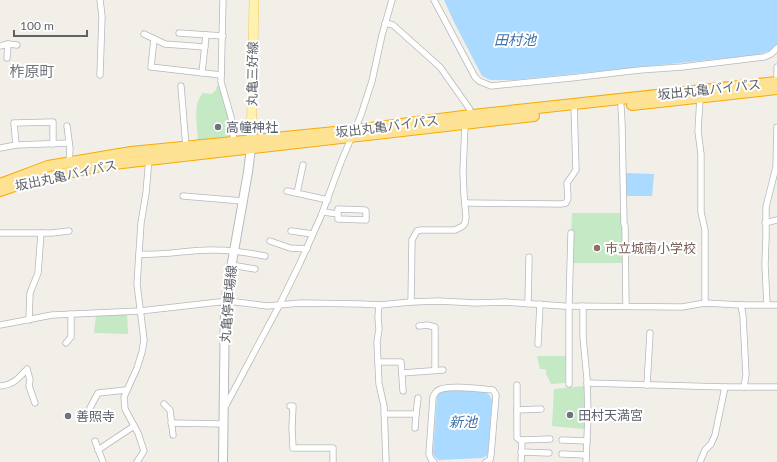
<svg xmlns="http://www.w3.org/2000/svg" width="777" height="462" font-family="Lato,'Noto Sans JP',sans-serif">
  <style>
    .green { fill: #c5e8c5 }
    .water { fill: #aadaff }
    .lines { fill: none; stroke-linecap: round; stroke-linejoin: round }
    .street-casing { stroke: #b5b8bc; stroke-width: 7 }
    .secondary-casing { stroke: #b6babf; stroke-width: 10 }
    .primary-casing { stroke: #f2c960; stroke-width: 10 }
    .highway-casing { stroke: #f9ab00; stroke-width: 12 }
    .street { stroke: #fff; stroke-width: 5.5 }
    .secondary { stroke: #fff; stroke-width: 8 }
    .primary { stroke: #fff2af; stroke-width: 9 }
    .highway { stroke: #fde293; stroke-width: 10 }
    .worship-dot { fill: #6b7280; stroke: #fff; stroke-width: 1.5 }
    .education-dot { fill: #8d6e63; stroke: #fff; stroke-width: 1.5 }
    .labels { text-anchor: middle; stroke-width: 4; stroke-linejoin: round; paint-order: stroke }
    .street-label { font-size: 13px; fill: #5f6368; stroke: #fff }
    .worship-label { font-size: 13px; fill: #5b616d; stroke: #fff; text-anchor: start }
    .education-label { font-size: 13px; fill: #785e54; stroke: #fff; text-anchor: start }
    .water-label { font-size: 14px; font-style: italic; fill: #4174aa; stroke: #fff }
    .quarter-label { font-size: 15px; fill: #70757a; stroke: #fff }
  </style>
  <rect width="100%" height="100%" fill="#f1efe8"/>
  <g class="green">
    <path d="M 217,86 L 221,86 L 229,116 L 232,138 L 198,141 C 198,127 192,104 203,93 L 212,94 L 216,90 Z"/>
    <polygon points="572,213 622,213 624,263 570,263"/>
    <polygon points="127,314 128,334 94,333 96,315"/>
    <polygon points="537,356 566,356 565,383 551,384 546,374 546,369 540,369"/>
    <polygon points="584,386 584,429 552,426 554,389"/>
  </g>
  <g class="water">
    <polygon points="444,0 777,0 777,46 769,51 757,55 514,80 490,80 482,76 454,22"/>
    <polygon points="626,173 654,174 652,196 626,196"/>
    <path d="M 464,389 C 474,390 488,388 492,400 L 488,454 L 486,456 L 482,458 L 439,460 L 434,456 L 433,453 L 437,396 L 441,391 Z"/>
  </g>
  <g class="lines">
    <defs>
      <g id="street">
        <polyline points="223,0 221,82 231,117 234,142"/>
        <polyline points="434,0 475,77 479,81 491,86 571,78 640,70 682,67 747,59 764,57 771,54 777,48"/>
        <polyline points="385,23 393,25 440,67 469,108 472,115"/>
        <polyline points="179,33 223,36"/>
        <polyline points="144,34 165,44 205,47"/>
        <polyline points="154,39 151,67 221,75"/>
        <polyline points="0,46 8,44 17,45"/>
        <polyline points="7,58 8,44"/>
        <polyline points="777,67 777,79"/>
        <polyline points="202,73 206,35"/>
        <polyline points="100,75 102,16 100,0"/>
        <polyline points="181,86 186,147"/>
        <polyline points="700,98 698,131 701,154 701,212 705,230 705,303"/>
        <polyline points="621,106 622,124 624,224 625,226 626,306"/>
        <polyline points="67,126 70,149 69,162"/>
        <polyline points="16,145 14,123 53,122 53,144"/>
        <polyline points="0,148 16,145 69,143"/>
        <polyline points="287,191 328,200"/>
        <polyline points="297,193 303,165"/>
        <polyline points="183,196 243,201"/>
        <polyline points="465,203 561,204 566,203 568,198 567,183 576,170 574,105"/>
        <polyline points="323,212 338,214 338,219 366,220 366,211 365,210 338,209 338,214"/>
        <polyline points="765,223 777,220"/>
        <polyline points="291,231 313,234"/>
        <polyline points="0,233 52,233 69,231"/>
        <polyline points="270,241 290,248 307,249"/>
        <path d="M 139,254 C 165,256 190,249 216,250 C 233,250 249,253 265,256"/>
        <polyline points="231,265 255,269"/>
        <polyline points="411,302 412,240 417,231 421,230 455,230 463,226 465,223 466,217 464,195 463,172 465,124"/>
        <polyline points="528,304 529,257"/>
        <polyline points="767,304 765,265 766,238 766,207 776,167 777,127"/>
        <polyline points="379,305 378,317 379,329 377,342 379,384 384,406 386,462"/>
        <polyline points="741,305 743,316 746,375 744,387"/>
        <polyline points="583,306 583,337 587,379 588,415 586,462"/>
        <polyline points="29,320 30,293 38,273 41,233"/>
        <polyline points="0,325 52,315 140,311 228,301 267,306 301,303 362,304 379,305 411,302 439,301 476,303 506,302 563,306 682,307 705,303 741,305 777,305"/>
        <polyline points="419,326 427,325 435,327 435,370"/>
        <polyline points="66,343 71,337 71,314"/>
        <polyline points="538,344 540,304"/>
        <polyline points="378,362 401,362 403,391"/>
        <polyline points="402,373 443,370"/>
        <polyline points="587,383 725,387 777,387"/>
        <polyline points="569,384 569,306 571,233"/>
        <polyline points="517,385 517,438 522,441 521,462"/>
        <polyline points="647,385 650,333"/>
        <path d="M 0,386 C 13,385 19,378 27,369 L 30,380 L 29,386 L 35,403"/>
        <polyline points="164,404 170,410 173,435"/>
        <polyline points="290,406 293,406 292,428 293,448 333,448 333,462"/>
        <polyline points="225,407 280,304 300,263 321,216 341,162 361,115 372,81 382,35 392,0"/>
        <polyline points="90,408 98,393 126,390"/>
        <polyline points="517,410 541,409"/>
        <polyline points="384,414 416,414 418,398"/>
        <polyline points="171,423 223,424"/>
        <polyline points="415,428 416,414"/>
        <polyline points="520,440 550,439"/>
        <polyline points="562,440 587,441"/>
        <polyline points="95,441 103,462"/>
        <polyline points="98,450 134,426"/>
        <polyline points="521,452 549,453"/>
        <polyline points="562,454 586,455"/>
        <polyline points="137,462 144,451 138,433 125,409 124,397 137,368 142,352 144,340 137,284 141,223 146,193 149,158"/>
        <path d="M 434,462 L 431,459 L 429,454 L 433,397 C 434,395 435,393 437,391 C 445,384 482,389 493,390 L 496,395 L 491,455 L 490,460 L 486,462"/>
        <polyline points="700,462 705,450 711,444 715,435 725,387"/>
      </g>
      <polyline id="secondary" points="223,462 225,302 248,172 251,148"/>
      <polyline id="primary" points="251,146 254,0"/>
      <g id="highway">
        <polyline points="632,105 777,89"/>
        <polyline points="0,184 48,166 131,152 355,130 463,116 777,82"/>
        <polyline points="0,191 26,182 105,165 534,116"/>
      </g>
    </defs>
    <use href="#street" class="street-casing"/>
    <use href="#secondary" class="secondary-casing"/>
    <use href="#primary" class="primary-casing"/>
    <use href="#highway" class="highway-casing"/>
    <use href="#street" class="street"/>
    <use href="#secondary" class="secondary"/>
    <use href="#primary" class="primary"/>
    <use href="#highway" class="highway"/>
  </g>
  <g class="worship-dot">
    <circle cx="218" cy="127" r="4"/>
    <circle cx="570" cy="415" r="4"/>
    <circle cx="68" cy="416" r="4"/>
  </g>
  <circle class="education-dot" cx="597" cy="248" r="4"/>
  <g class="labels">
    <g class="street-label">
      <text transform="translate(252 74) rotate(-89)" y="5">丸亀三好線</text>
      <text transform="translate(709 89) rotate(-6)" y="5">坂出丸亀バイパス</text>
      <text transform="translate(387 126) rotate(-7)" y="5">坂出丸亀バイパス</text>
      <text transform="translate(66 175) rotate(-12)" y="5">坂出丸亀バイパス</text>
      <text transform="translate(228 304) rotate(-85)" y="5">丸亀停車場線</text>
    </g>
    <g class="worship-label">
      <text x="226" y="132">高幢神社</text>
      <text x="578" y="420">田村天満宮</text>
      <text x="76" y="421">善照寺</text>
    </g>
    <g class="education-label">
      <text x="605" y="253">市立城南小学校</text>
    </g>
    <g class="water-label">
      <text x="515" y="45">田村池</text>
      <text x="463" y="427">新池</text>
    </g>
    <g class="quarter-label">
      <text x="32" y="77">柞原町</text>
    </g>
  </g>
  <path d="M14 30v6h73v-6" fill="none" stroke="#5f6368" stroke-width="2"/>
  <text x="20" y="30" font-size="12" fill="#5f6368" stroke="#ffffff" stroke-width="3" paint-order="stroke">100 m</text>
</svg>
